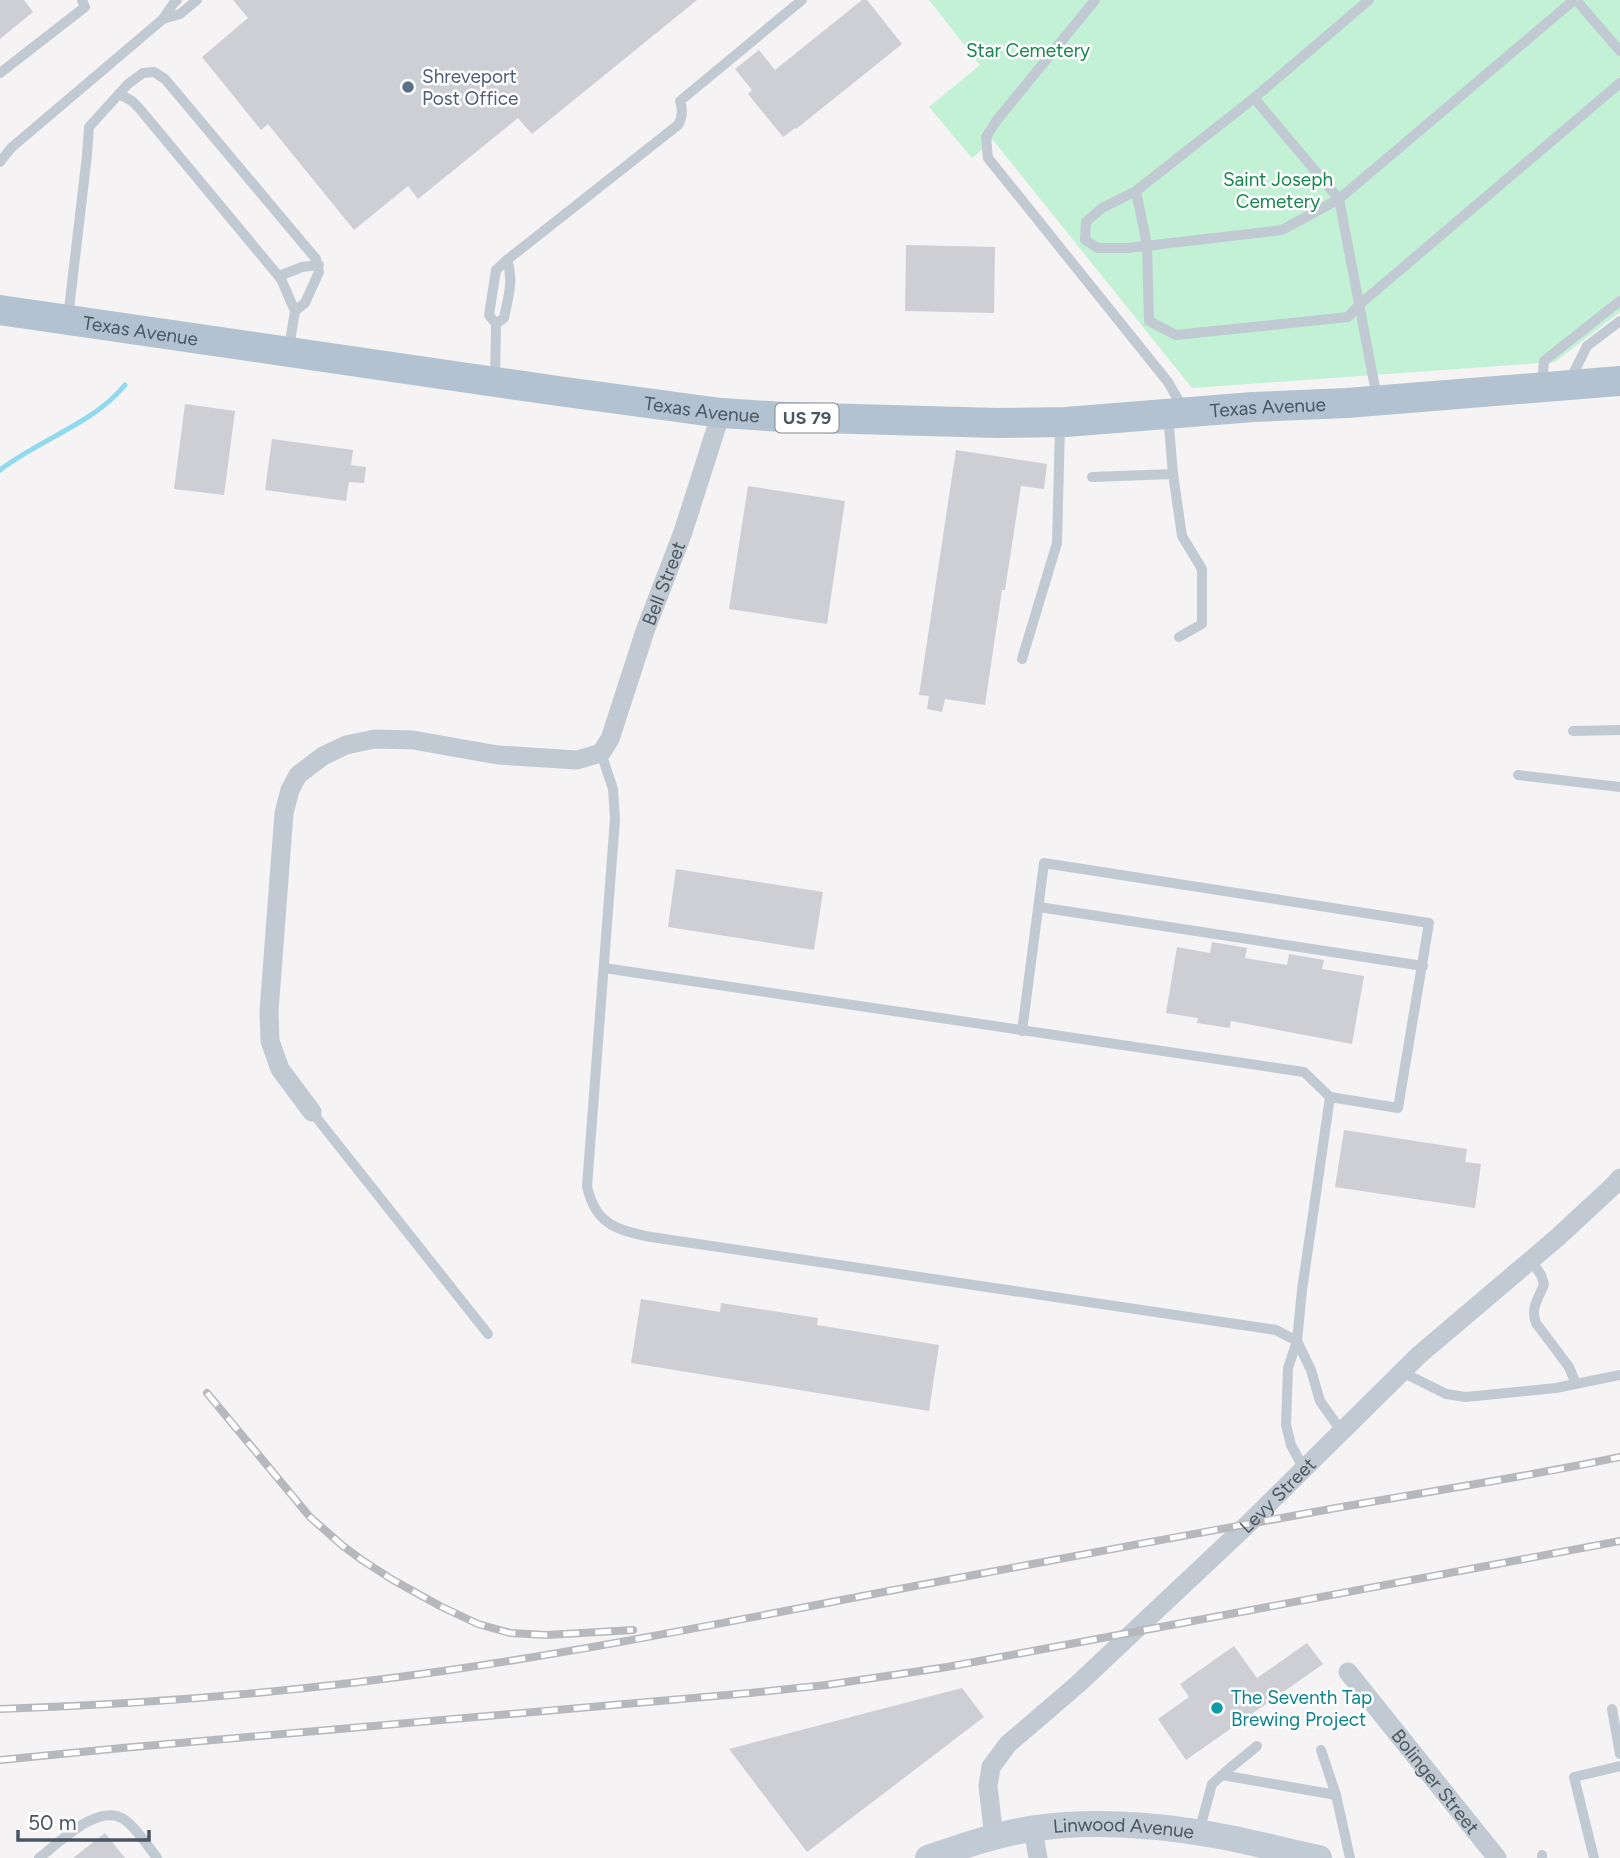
<svg xmlns="http://www.w3.org/2000/svg" width="1620" height="1858" font-family="Figtree,sans-serif">
  <style>
    .green { fill: #c3f1d5 }
    .lines { fill: none; stroke-linecap: round; stroke-linejoin: round }
    .stream { stroke: #90daee; stroke-width: 5 }
    .building { fill: #cdcfd5 }
    .service { stroke: #c1cad2; stroke-width: 10 }
    .minor { stroke: #c1cad2; stroke-width: 19 }
    .secondary { stroke: #c1cbd6; stroke-width: 26 }
    .primary { stroke: #b3c2d1; stroke-width: 30 }
    .rail-casing { stroke: #b5b8bd; stroke-width: 8 }
    .rail { stroke: #fff; stroke-width: 5; stroke-dasharray: 16; stroke-linecap: butt }
    .service-dot { fill: #5c6f8a; stroke: #fff; stroke-width: 2.5 }
    .culture-dot { fill: #0f9aa8; stroke: #fff; stroke-width: 2.5 }
    .labels { text-anchor: middle; stroke-width: 5; stroke-linejoin: round; paint-order: stroke }
    .shield { fill: #fff; stroke: #808990; stroke-width: 2 }
    .shield-label { font-size: 18px; font-weight: bold; fill: #4a5661 }
    .park-label { font-size: 19px; fill: #17864f; stroke: #fff }
    .service-label { font-size: 19px; fill: #4e5e75; stroke: #fff; text-anchor: start }
    .street-label { font-size: 19px; fill: #4a5661; stroke: #fff }
    .culture-label { font-size: 19px; fill: #0d838f; stroke: #fff; text-anchor: start }
  </style>
  <rect width="100%" height="100%" fill="#f5f3f3"/>
  <polygon class="green" points="929,0 1620,0 1620,312 1555,362 1192,388 993,140 972,158 929,107 980,65"/>
  <g class="lines">
    <path class="stream" d="M 0,470 C 40,439 93,424 125,385"/>
  </g>
  <g class="building">
    <polygon points="0,0 24,0 33,12 0,39"/>
    <polygon points="233,0 697,0 532,134 518,118 418,199 408,186 354,230 268,124 261,130 202,57 248,18"/>
    <polygon points="862,0 867,0 902,44 796,129 795,128 783,137 748,94 752,90 735,69 759,50 775,70"/>
    <polygon points="906,245 995,247 994,313 905,311"/>
    <polygon points="185,404 235,411 224,495 174,489"/>
    <polygon points="272,439 353,450 351,465 366,467 364,483 349,482 346,501 265,490"/>
    <polygon points="956,450 1047,464 1044,489 1021,486 1005,590 1002,590 985,705 945,699 942,712 927,709 929,696 919,695"/>
    <polygon points="748,486 845,501 827,624 729,609"/>
    <polygon points="676,869 823,892 814,950 668,927"/>
    <polygon points="1212,942 1247,948 1245,958 1287,965 1289,954 1324,960 1322,969 1364,976 1352,1044 1231,1021 1230,1028 1197,1023 1198,1018 1166,1013 1177,947 1210,953"/>
    <polygon points="1344,1130 1467,1149 1465,1162 1481,1164 1475,1208 1335,1187"/>
    <polygon points="641,1299 720,1312 721,1303 818,1318 817,1325 939,1345 929,1411 631,1363"/>
    <polygon points="1307,1643 1323,1664 1186,1760 1158,1719 1189,1697 1180,1684 1234,1646 1257,1678"/>
    <polygon points="962,1688 984,1717 807,1852 729,1749"/>
    <polygon points="105,1833 125,1858 73,1858"/>
  </g>
  <g class="lines">
    <g class="service">
      <polyline points="177,0 173,4 163,19 180,14 197,0"/>
      <polyline points="1095,0 997,120 986,137 988,158 1168,382 1184,410"/>
      <polyline points="1369,0 1254,98 1136,191 1147,245 1149,321 1176,335 1348,317 1360,304 1620,83"/>
      <polyline points="1576,0 1620,51"/>
      <polyline points="0,73 85,7 82,0"/>
      <polyline points="119,94 132,101 139,108 281,279 295,311 289,348"/>
      <polyline points="1254,98 1339,199 1377,398"/>
      <polyline points="0,162 11,148 163,19"/>
      <polyline points="1136,191 1102,208 1086,222 1085,240 1098,248 1128,248 1282,230 1339,199 1574,0"/>
      <path d="M 507,260 L 678,125 C 683,117 683,110 680,101 L 802,0"/>
      <polyline points="279,276 302,267 319,265"/>
      <polyline points="68,318 87,155 89,127 128,84 143,73 154,72 165,79 316,259 319,272 305,303 295,311"/>
      <path d="M 495,377 L 496,324 L 489,315 L 496,270 L 507,260 C 514,280 508,298 504,318 L 496,324"/>
      <polyline points="1570,380 1587,346 1620,321"/>
      <polyline points="1542,383 1544,361 1620,301"/>
      <polyline points="1173,474 1182,536 1202,569 1202,624 1179,637"/>
      <polyline points="1092,477 1173,474 1168,415"/>
      <polyline points="1022,659 1057,543 1060,426"/>
      <polyline points="1573,731 1620,730"/>
      <path d="M 601,753 L 613,789 L 615,819 L 587,1186 C 595,1224 616,1230 651,1237 L 1276,1330 L 1297,1341 L 1302,1290 L 1330,1097 L 1304,1072 L 604,968"/>
      <polyline points="1518,775 1620,787"/>
      <polyline points="1039,907 1423,966"/>
      <polyline points="1022,1031 1044,863 1429,923 1398,1108 1330,1097"/>
      <polyline points="312,1112 488,1334"/>
      <path d="M 1531,1260 L 1541,1275 L 1544,1284 C 1539,1298 1530,1308 1536,1323 L 1569,1367 L 1576,1384"/>
      <polyline points="1402,1372 1446,1394 1466,1397 1556,1388 1620,1375"/>
      <polyline points="1304,1469 1291,1445 1286,1425 1288,1368 1297,1341 1311,1370 1320,1401 1342,1432"/>
      <polyline points="1612,1709 1620,1754"/>
      <polyline points="1321,1750 1336,1795 1350,1858"/>
      <polyline points="1222,1775 1336,1795"/>
      <polyline points="1199,1832 1212,1784 1230,1768 1257,1746"/>
      <path d="M 39,1858 C 59,1843 99,1801 125,1820 C 138,1830 147,1845 157,1858"/>
      <polyline points="1542,1858 1542,1855"/>
      <polyline points="1594,1858 1574,1777 1620,1766"/>
    </g>
    <g class="minor">
      <path id="s1" d="M 312,1112 L 280,1069 L 270,1041 L 269,1011 L 284,813 L 290,790 L 298,775 L 323,756 L 346,745 L 375,739 L 413,740 L 498,755 L 577,760 L 601,753 L 610,739 L 645,631 L 683,532 L 721,413"/>
      <path id="s2" d="M 1348,1672 L 1497,1858"/>
      <polyline points="1033,1829 1038,1858"/>
      <path id="s3" d="M 994,1838 L 988,1786 L 991,1767 L 1008,1744 L 1078,1684 L 1248,1524 L 1419,1355 L 1558,1237 L 1613,1186 L 1620,1178"/>
    </g>
    <path class="secondary" id="s4" d="M 928,1858 C 963,1846 1000,1833 1037,1828 C 1095,1820 1156,1825 1214,1835 C 1249,1841 1284,1851 1319,1858"/>
    <path class="primary" id="s5" d="M 0,310 L 558,391 L 721,413 L 784,417 L 997,423 L 1066,422 L 1253,407 L 1347,403 L 1620,381"/>
    <defs>
      <g id="rail">
        <polyline points="207,1393 310,1517 343,1546 362,1560 393,1580 440,1606 478,1624 510,1633 547,1635 633,1630"/>
        <path d="M 0,1709 C 149,1704 296,1692 443,1671 C 617,1646 790,1609 963,1577 C 1087,1554 1212,1530 1336,1508 C 1431,1491 1526,1477 1620,1457"/>
        <polyline points="0,1760 122,1748 750,1693 826,1685 947,1667 1620,1541"/>
      </g>
    </defs>
    <use href="#rail" class="rail-casing"/>
    <use href="#rail" class="rail"/>
  </g>
  <circle class="service-dot" cx="408" cy="87" r="7"/>
  <circle class="culture-dot" cx="1217" cy="1708" r="7"/>
  <g class="labels">
    <rect class="shield" x="775.5" y="403.5" width="63" height="29" rx="5"/>
    <g class="shield-label">
      <text x="807" y="424">US 79</text>
    </g>
    <g class="park-label">
      <text x="1028" y="57">Star Cemetery</text>
      <text x="1278" y="186">Saint Joseph<tspan x="1278" dy="22">Cemetery</tspan></text>
    </g>
    <g class="service-label">
      <text x="422" y="83">Shreveport<tspan x="422" dy="22">Post Office</tspan></text>
    </g>
    <g class="street-label">
      <text dy="7" stroke="none"><textPath href="#s5" startOffset="142">Texas Avenue</textPath></text>
      <text dy="7" stroke="none"><textPath href="#s5" startOffset="1276">Texas Avenue</textPath></text>
      <text dy="7" stroke="none"><textPath href="#s5" startOffset="709">Texas Avenue</textPath></text>
      <text dy="7" stroke="none"><textPath href="#s1" startOffset="849">Bell Street</textPath></text>
      <text dy="7" stroke="none"><textPath href="#s3" startOffset="467">Levy Street</textPath></text>
      <text dy="7" stroke="none"><textPath href="#s2" startOffset="140">Bolinger Street</textPath></text>
      <text dy="7" stroke="none"><textPath href="#s4" startOffset="200">Linwood Avenue</textPath></text>
    </g>
    <g class="culture-label">
      <text x="1231" y="1704">The Seventh Tap<tspan x="1231" dy="22">Brewing Project</tspan></text>
    </g>
  </g>
  <path d="M18 1830v10h131v-10" fill="none" stroke="#4a5661" stroke-width="3.5"/>
  <text x="28" y="1830" font-size="21" fill="#4a5661" stroke="#ffffff" stroke-width="5" paint-order="stroke">50 m</text>
</svg>
